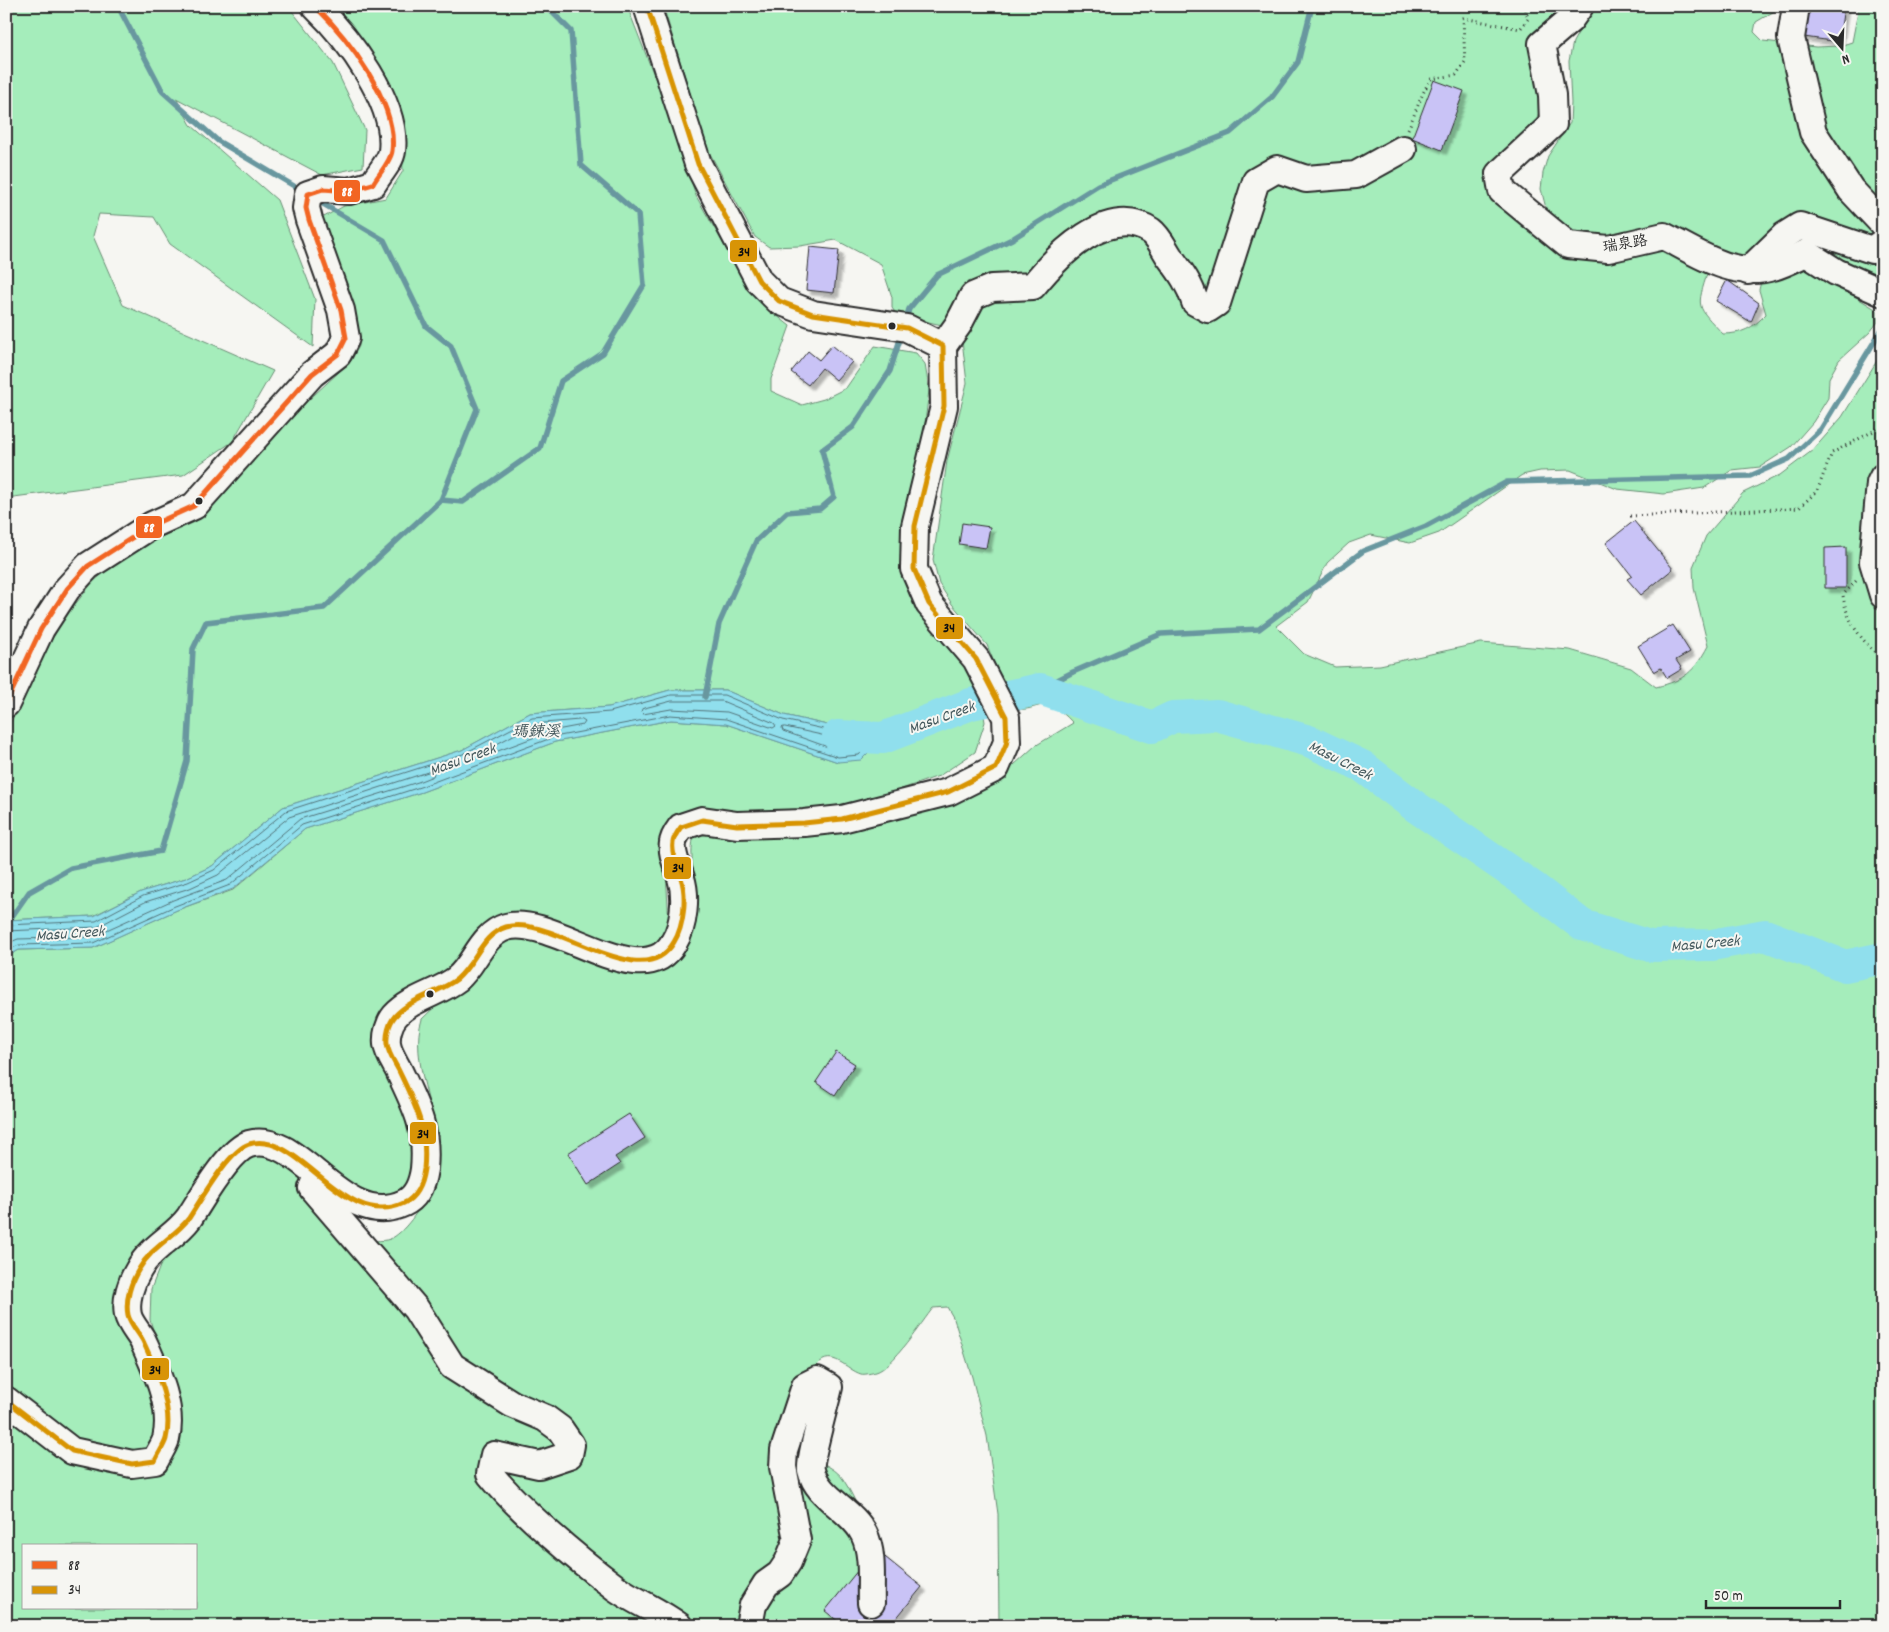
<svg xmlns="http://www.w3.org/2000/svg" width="1889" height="1632" font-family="Dekko,'LXGW WenKai TC',sans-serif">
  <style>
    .green { fill: #a5edbb; stroke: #688c73; fill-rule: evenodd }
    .water { fill: #90dfed; stroke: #68979f }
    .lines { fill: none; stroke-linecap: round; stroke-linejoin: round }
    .shore { stroke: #537379; stroke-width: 1 }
    .stream { stroke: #68979f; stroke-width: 5.5 }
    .river { stroke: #90dfed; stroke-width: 32 }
    .building { fill: #c9c3f6; stroke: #2b2b2b; filter: url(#shadow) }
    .minor-casing { stroke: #2b2b2b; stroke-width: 30 }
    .path { stroke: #2b2b2b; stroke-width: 3; stroke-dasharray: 1 4; stroke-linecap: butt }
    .minor { stroke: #f6f6f2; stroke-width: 26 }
    .bus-1-casing { stroke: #f6f6f2; stroke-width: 9 }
    .bus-2-casing { stroke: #f6f6f2; stroke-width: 9 }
    .bus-1 { stroke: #f26522; stroke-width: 5 }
    .bus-2 { stroke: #d89406; stroke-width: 5 }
    .bus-dot { fill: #2b2b2b; stroke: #f6f6f2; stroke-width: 2 }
    .labels { text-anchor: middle; stroke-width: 4; stroke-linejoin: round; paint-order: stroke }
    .street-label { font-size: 15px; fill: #2b2b2b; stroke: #f6f6f2 }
    .water-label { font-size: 16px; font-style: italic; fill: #44585c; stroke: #f6f6f2 }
    .line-badge { stroke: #f6f6f2; stroke-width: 2 }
    .badge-label { font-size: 14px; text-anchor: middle; font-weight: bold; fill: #fff }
    .pale-badge-label { font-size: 14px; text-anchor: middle; font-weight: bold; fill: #111 }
  </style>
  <defs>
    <filter id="shadow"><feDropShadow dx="4.5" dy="4.5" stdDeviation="1" flood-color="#0004"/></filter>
  </defs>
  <rect width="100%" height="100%" fill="#f6f6f2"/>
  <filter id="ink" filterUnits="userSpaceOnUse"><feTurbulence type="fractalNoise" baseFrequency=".02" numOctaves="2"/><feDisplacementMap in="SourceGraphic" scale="10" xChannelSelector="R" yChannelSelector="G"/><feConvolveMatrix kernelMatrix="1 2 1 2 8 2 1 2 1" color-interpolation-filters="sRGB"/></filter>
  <g filter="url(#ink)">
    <g class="green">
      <polygon points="6,6 288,6 333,63 365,130 363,167 322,175 176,98 191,125 277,200 315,299 313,347 170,244 154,217 99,214 93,236 123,305 273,371 232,442 183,475 6,498"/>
      <polygon points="330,6 627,6 673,124 696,196 740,273 771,311 790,326 771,379 771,391 802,405 824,399 846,388 875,346 916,353 925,364 929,390 907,571 978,679 985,722 975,752 939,776 870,800 802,811 746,812 712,809 669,820 664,838 669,924 659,942 639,948 603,943 535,917 465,951 448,971 388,1009 416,1138 413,1172 406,1190 388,1196 369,1197 271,1132 179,1212 121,1281 149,1369 157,1422 151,1445 139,1452 123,1454 69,1437 6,1387 6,957 19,950 93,948 177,910 233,890 305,829 422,792 555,742 671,720 726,724 838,762 883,738 784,715 725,690 670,690 609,707 530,713 462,750 283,807 212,866 186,878 141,892 93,916 6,920 6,732 60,623 93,582 129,551 195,522 216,503 290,417 351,361 359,346 357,331 325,234 322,218 344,206 386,198 403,171 401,136"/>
      <path d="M 663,6 L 1568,6 L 1537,119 L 1495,165 L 1567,253 L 1664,243 L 1708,271 C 1696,309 1696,305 1723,334 C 1742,334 1753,328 1766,314 L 1759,290 L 1761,281 L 1807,267 L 1877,310 L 1877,323 L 1870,332 L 1839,360 L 1829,378 L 1828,398 L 1813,422 L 1791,447 L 1760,467 L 1732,470 L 1704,488 L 1664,494 L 1617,489 L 1570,470 L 1540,471 L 1522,475 L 1439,533 L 1410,543 L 1371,535 L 1349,543 L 1327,563 L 1308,602 L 1276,626 L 1304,654 L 1335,667 L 1380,665 L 1481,643 L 1570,650 L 1631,668 L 1656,687 C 1685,680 1694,672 1708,646 L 1694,588 L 1693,567 L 1706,536 L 1743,493 L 1780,475 L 1813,450 L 1842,417 L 1883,351 L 1883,1626 L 999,1626 L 998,1514 L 987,1436 L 972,1377 L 954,1319 L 947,1307 L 933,1308 C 922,1322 892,1368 876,1372 C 872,1373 864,1375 861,1374 C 847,1370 832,1348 817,1365 C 806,1377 793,1421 797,1436 C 803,1462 831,1461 843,1479 C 871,1523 878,1575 890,1626 L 6,1626 L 6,1410 L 147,1473 L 173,1392 L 150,1320 L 151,1289 L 164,1256 L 214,1203 L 242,1162 L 263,1152 L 276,1156 L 331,1200 L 360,1241 C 369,1240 382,1242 390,1239 C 403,1234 422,1207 426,1195 C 430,1183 439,1167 438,1155 C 437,1110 409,1060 422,1019 L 505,939 L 522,936 L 636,973 C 680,974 683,956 688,918 C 689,905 692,892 693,880 C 693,861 689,847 696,830 L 994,783 L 1035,746 L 1073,723 C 1041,688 1037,717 1012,707 L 987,645 L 952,604 L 939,584 L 933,560 L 947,461 L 967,383 L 962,340 L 942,325 L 897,315 L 892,308 L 892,297 L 881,264 L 836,240 L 800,246 L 769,247 L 755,237 L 707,148 ZM 24,1546 L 196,1546 L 196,1608 L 24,1608 Z"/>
      <polygon points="1593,6 1783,6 1756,22 1754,32 1763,41 1816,47 1839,46 1852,42 1859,6 1883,6 1883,282 1860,271 1740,259 1621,240 1575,237 1547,212 1541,189 1543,173 1548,156 1570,123 1571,103 1569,61 1573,42"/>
    </g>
    <polygon class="water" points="670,690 725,690 784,715 883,738 861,760 838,762 726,724 671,720 555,742 422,792 305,829 233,889 177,910 93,948 19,950 6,957 6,920 94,916 141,892 186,878 212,866 283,807 462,750 530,713 609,707"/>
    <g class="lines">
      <g class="shore">
        <polygon points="672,701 722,701 774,723 776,726 773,728 727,712 671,709 643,714 641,712 642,709"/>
        <polygon points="582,720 585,722 583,725 551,731 482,757 479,756 480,753 534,724"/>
        <polygon points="785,727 849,741 858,743 859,746 856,750 839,751 783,731 782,728"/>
        <polyline points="6,925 96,921 143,896 188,882 214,870 286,811 463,754 532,718 610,712 671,695 724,695 783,720 851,735 871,741 859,755 838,757 726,719 670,715 554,737 420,787 302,825 230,885 175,906 93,943 19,945 6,951"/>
        <polyline points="6,931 97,927 145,902 190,888 218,875 289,817 431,771 434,773 433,776 418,782 300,819 227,880 173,900 91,937 18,939 6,944"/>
      </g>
      <g class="stream">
        <polyline points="115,6 120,10 163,92 218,141 294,186"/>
        <polyline points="323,204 384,240 426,326 451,346 477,409 441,500"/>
        <polyline points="905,322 909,309 937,275 1012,239 1098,185 1230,133 1272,97 1298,62 1312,6"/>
        <polyline points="1040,689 1073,672 1161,634 1259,629 1363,551 1426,526 1507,482 1750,476 1789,459 1821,429 1882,329"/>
        <polyline points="705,697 719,624 756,541 787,512 820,509 834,497 822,450 853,427 890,371 902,333"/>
        <polyline points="6,925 29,892 71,868 161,851 187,761 193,649 206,622 324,608 441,500 463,502 540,448 561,381 603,353 644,285 638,214 581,165 571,31 546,6"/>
      </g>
      <polyline class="river" points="838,736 883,738 971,704 1040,689 1152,727 1173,717 1217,715 1309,741 1362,766 1416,807 1533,887 1582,925 1650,946 1712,945 1765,935 1845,966 1883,958"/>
    </g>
    <g class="building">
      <polygon points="1802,6 1844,6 1839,42 1797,36"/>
      <polygon points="1434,80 1464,91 1442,150 1412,138"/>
      <polygon points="810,247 839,250 834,293 806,290"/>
      <polygon points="1727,280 1759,303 1751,322 1716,301"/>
      <polygon points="832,345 852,362 836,380 822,368 808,385 791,372 808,351 819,360"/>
      <polygon points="1634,521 1673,569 1641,595 1627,579 1632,576 1606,543"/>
      <polygon points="962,523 990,527 986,548 959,544"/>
      <polygon points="1846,547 1846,588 1825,588 1825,548"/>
      <polygon points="1673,625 1690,652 1676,660 1682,669 1667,678 1661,668 1654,672 1638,646"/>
      <polygon points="836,1052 855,1064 835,1095 816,1082"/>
      <polygon points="629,1114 645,1138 615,1157 620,1164 588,1185 568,1153"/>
      <polygon points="875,1549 922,1587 890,1626 844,1626 825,1611"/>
    </g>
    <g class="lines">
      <defs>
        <g id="minor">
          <path d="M 1580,6 L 1570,20 L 1542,44 L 1552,95 L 1553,124 L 1499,174 L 1502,191 L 1568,245 L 1608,249 L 1664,236 C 1697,253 1734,279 1773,267 C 1784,264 1795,258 1806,253 L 1836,272 L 1883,293"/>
          <polyline points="1796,6 1791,38 1813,132 1851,190 1883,224"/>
          <polyline points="1748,271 1784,236 1800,226 1872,250 1883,242"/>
          <path d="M 943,346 L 958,325 L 973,296 L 992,288 L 1033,286 C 1057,256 1108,203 1151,231 C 1158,236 1164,248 1169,256 C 1180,271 1190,284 1195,302 L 1208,309 L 1217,303 L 1256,181 L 1277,169 L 1306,179 L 1356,175 L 1403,149"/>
          <polyline points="1883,477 1880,483 1873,562 1883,595"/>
          <path d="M 6,704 L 41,629 L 67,589 L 88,566 L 152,525 L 194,506 L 312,374 L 338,354 L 346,338 L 341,310 L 309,220 L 306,208 L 308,194 L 323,189 L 349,191 L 373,184 C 378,175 391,161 392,151 C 398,103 348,38 315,6"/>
          <path d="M 318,1175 L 312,1188 L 416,1309 L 452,1366 L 512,1404 L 545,1418 L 560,1429 L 571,1445 L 569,1455 L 539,1465 L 494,1455 L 490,1474 C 521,1512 576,1558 616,1588 C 636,1602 659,1611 679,1626"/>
          <path d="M 6,1400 L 72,1451 L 132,1464 L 155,1461 C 158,1454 164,1446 166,1439 C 174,1407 156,1370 143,1341 C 139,1333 130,1324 128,1315 C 125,1300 131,1282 139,1269 C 151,1247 175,1237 189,1218 C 201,1200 228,1151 249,1144 C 300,1129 343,1232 404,1203 C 417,1197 422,1183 424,1169 C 428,1128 416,1107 399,1071 C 395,1063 388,1053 387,1044 C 386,1035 389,1023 395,1016 C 411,998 439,993 457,979 C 476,963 481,935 506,927 C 552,913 642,998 674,942 C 684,926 687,896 681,878 C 678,867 671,854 673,843 C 673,838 678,831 681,827 L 702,820 L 737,825 L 804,823 L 842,819 L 948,792 L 996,768 L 1007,742 L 1006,717 L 976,659 L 929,604 L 914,569 L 915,526 L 944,406 L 943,346 L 907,328 L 813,314 L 779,301 L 759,281 L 698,164 L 647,6"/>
          <path d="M 749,1626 L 753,1605 L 766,1584 L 780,1574 L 788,1562 L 797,1540 L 783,1467 L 784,1450 L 805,1386 L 817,1380 L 829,1387 C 826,1401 809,1460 811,1470 C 817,1498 852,1509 864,1534 C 874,1554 870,1582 871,1603"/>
        </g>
      </defs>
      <use href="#minor" class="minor-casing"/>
      <g class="path">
        <path d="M 1408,129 C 1416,112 1421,94 1431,79 L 1456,75 L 1465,62 L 1463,18 L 1520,29 L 1528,19 L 1525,6"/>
        <polyline points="1630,516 1799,508 1817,491 1832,453 1883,426"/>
        <path d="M 1856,581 L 1843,595 C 1847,625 1863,640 1883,661"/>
      </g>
      <use href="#minor" class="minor"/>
      <defs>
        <path id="bus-1" d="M 6,704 L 41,629 L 67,589 L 88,566 L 152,525 L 194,506 L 312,374 L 338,354 L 346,338 L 341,310 L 309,220 L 306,208 L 308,194 L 323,189 L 349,191 L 373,184 C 378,175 391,161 392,151 C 398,103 348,38 315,6"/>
        <path id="bus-2" d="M 6,1400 L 72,1451 L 132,1464 L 155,1461 C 158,1454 164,1446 166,1439 C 174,1407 156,1370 143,1341 C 139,1333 130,1324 128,1315 C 125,1300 131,1282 139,1269 C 151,1247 175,1237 189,1218 C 201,1200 228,1151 249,1144 C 300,1129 343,1232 404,1203 C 417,1197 422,1183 424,1169 C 428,1128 416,1107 399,1071 C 395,1063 388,1053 387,1044 C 386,1035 389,1023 395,1016 C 411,998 439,993 457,979 C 476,963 481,935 506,927 C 552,913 642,998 674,942 C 684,926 687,896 681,878 C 678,867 671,854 673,843 C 673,838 678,831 681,827 L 702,820 L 737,825 L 804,823 L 842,819 L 948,792 L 996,768 L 1007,742 L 1006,717 L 976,659 L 929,604 L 914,569 L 915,526 L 944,406 L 943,346 L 907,328 L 813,314 L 779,301 L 759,281 L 698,164 L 647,6"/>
      </defs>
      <use href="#bus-1" class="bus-1-casing"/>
      <use href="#bus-2" class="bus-2-casing"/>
      <use href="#bus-1" class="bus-1"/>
      <use href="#bus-2" class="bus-2"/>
    </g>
  </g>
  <g class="bus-dot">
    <circle cx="892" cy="326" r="4.5"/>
    <circle cx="199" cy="501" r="4.5"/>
    <circle cx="430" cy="994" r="4.5"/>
  </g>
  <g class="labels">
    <g class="street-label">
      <text transform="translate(1625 243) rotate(-9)" y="5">瑞泉路</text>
    </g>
    <g class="water-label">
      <text transform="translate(941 716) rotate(-20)" y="6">Masu Creek</text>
      <text x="536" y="736">瑪鋉溪</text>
      <text transform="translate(462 758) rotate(-20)" y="6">Masu Creek</text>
      <text transform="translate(1341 759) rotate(27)" y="6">Masu Creek</text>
      <text transform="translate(70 932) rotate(-4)" y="6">Masu Creek</text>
      <text transform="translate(1705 942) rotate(-5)" y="6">Masu Creek</text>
    </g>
  </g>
  <g class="line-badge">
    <rect x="333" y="179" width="28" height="24" rx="5" fill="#f26522"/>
    <rect x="729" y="239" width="29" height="24" rx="5" fill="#d89406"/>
    <rect x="135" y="515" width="28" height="24" rx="5" fill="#f26522"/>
    <rect x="935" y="616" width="29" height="24" rx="5" fill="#d89406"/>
    <rect x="663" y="856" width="29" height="24" rx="5" fill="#d89406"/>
    <rect x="409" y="1121" width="28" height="24" rx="5" fill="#d89406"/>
    <rect x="141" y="1357" width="29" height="24" rx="5" fill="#d89406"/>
  </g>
  <g class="badge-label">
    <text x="347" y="196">88</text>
    <text x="149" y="532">88</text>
  </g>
  <g class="pale-badge-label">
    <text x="744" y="256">34</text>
    <text x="949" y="632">34</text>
    <text x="678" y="872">34</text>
    <text x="423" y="1138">34</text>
    <text x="155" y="1374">34</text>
  </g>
  <rect width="1889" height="1632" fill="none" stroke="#f6f6f2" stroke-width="25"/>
  <rect x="12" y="12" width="1864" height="1607" fill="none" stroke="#2b2b2b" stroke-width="2" filter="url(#ink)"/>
  <rect x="22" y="1544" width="175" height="65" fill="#f6f6f2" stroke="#a5a5a2"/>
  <rect x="32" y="1561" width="25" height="8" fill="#f26522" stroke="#a5a5a2"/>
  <text x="68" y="1570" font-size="15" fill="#2b2b2b">88</text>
  <rect x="32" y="1586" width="25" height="8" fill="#d89406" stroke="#a5a5a2"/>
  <text x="68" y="1594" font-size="15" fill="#2b2b2b">34</text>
  <g transform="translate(1842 48) rotate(161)" stroke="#f6f6f2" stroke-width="4" paint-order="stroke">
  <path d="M0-4L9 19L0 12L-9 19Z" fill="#2b2b2b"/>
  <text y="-8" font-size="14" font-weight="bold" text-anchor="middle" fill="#2b2b2b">N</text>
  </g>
  <path d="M1706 1600v8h134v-8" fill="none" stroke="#2b2b2b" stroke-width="2.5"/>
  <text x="1714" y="1600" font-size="15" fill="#2b2b2b" stroke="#f6f6f2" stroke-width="4" paint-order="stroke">50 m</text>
</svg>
